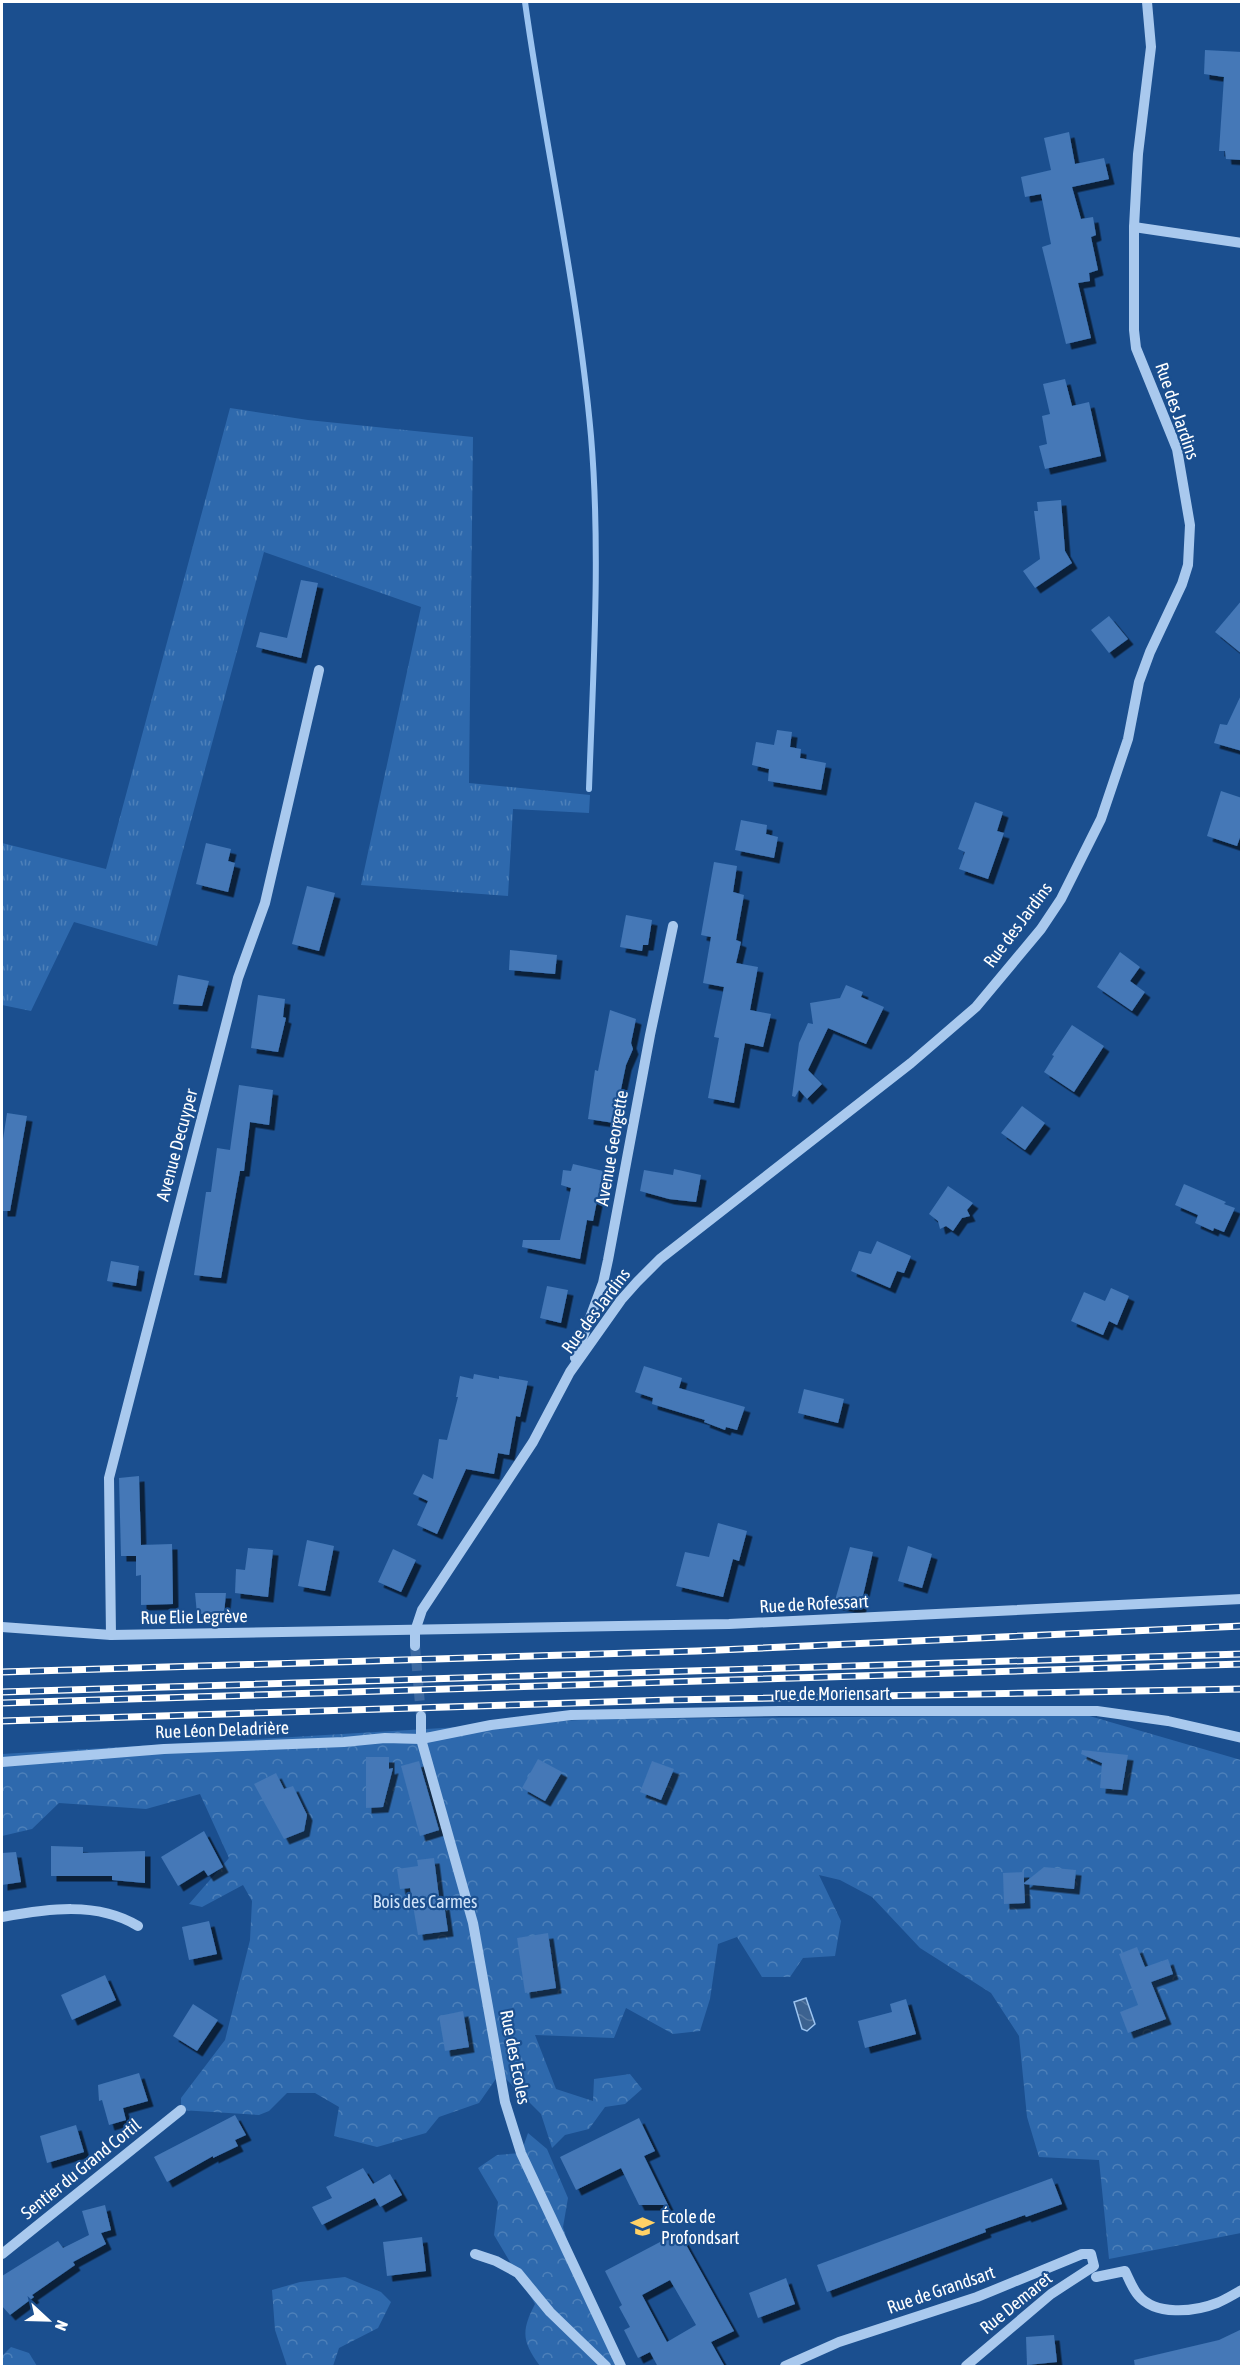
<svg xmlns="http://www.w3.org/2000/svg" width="1243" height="2368" font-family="'Asap Condensed',sans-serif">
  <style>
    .grass { fill: url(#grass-tufts) }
    .forest { fill: url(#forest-crowns) }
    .water { fill: url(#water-waves); stroke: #9cc4f0; stroke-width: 1.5 }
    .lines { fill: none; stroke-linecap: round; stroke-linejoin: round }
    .stream { stroke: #9cc4f0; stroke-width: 6 }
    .building { fill: #4478b7; fill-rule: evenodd; filter: url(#shadow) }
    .minor-tunnel { stroke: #3d69a0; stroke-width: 10; stroke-dasharray: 10 5; stroke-linecap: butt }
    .minor { stroke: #a9c9ee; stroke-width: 10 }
    .rail-casing { stroke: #fff; stroke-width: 7 }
    .rail { stroke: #1b4f8f; stroke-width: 4.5; stroke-dasharray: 14; stroke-linecap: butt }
    .labels { text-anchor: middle; stroke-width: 4.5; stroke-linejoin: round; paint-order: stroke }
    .street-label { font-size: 18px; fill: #fff; stroke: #1b4f8f }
    .park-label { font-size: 18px; fill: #cfe3fa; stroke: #1b4f8f }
    .poi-label { font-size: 18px; fill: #fff; stroke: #1b4f8f; text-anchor: start }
  </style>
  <defs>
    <pattern id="grass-tufts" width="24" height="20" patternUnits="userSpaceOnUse" patternTransform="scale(1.5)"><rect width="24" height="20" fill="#2e69ad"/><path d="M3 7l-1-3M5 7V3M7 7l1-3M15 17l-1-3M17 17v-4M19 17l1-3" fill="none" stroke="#4d80b9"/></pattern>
    <pattern id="forest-crowns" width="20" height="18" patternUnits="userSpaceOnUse" patternTransform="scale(1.5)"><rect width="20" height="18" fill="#2e69ad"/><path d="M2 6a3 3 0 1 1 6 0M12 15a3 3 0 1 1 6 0" fill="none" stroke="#4d80b9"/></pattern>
    <pattern id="water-waves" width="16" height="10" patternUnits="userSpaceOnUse" patternTransform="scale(1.5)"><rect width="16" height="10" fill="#3c6290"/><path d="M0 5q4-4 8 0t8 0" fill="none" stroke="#597aa1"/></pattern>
    <filter id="shadow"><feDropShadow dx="5.5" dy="5.5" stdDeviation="0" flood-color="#0009"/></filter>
  </defs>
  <rect width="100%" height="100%" fill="#1b4f8f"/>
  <polygon class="grass" points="230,408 308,420 473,437 469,783 590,795 589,813 513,809 508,896 361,885 421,607 264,552 157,946 74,922 31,1011 2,1005 2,843 106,869"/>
  <g class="forest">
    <polygon points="1086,1715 1241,1760 1241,2233 1109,2259 1099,2160 1039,2157 1027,2117 1019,2036 991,1993 920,1948 872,1897 840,1880 819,1875 841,1921 835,1956 803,1958 790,1977 762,1977 737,1937 718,1944 710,1999 700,2031 673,2034 626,2008 614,2038 535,2035 556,2089 593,2101 594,2079 630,2074 642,2089 625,2104 605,2107 589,2129 565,2135 552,2148 541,2114 500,2073 479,2103 439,2117 426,2133 377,2147 334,2136 339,2107 315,2093 287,2093 269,2111 259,2115 181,2110 181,2098 225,2040 250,1940 252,1901 243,1885 202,1907 189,1904 229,1858 200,1794 146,1809 59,1803 32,1829 2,1836 2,1754 596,1719"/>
    <path d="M 528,2133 L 547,2149 L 568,2198 L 563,2227 L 579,2278 L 621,2366 L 540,2366 C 522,2342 521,2331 535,2304 L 494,2235 L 498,2202 L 478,2168 L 497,2155 L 521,2153 Z"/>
    <polygon points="345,2277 381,2292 391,2302 378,2328 339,2348 333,2366 287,2366 275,2330 272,2290 300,2282"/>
    <polygon points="11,2347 29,2353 37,2366 2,2366 2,2356"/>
  </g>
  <polygon class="water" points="806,1998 815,2024 807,2031 802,2029 794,2002"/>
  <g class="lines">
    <path class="stream" d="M 525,2 C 545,146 578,290 591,436 C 601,553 593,672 589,789"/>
  </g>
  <g class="building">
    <polygon points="1205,50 1242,52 1242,160 1226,159 1225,151 1219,151 1224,77 1204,74"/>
    <polygon points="1069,132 1075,164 1104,158 1109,179 1072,187 1081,219 1093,217 1096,235 1091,237 1098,270 1089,273 1090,281 1078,283 1091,338 1066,344 1042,247 1051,244 1041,194 1025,197 1021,177 1051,170 1044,138"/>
    <polygon points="1065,379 1072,406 1089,402 1101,456 1045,469 1039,446 1047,444 1042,416 1050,414 1043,384"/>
    <polygon points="1061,500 1065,551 1072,563 1035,588 1023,571 1040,559 1034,511 1038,511 1037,502"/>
    <polygon points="301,580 318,583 301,658 256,647 260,632 287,638"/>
    <polygon points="1242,600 1242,654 1215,632"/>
    <polygon points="1109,616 1128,639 1109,653 1091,630"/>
    <polygon points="1242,693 1242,751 1214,743 1220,724 1227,725"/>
    <polygon points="777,730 792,732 790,747 801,749 800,758 826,763 821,790 768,781 769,769 752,765 756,742 774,745"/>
    <polygon points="1221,791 1242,798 1242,832 1237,846 1207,836"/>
    <polygon points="975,802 1003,812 997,831 1004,833 988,879 959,869 965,852 958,849"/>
    <polygon points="741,820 767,825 766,834 778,837 774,858 735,850"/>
    <polygon points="206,843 231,849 228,861 235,863 228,892 196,884"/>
    <polygon points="714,862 737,866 733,892 744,895 736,940 741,942 736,963 758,967 750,1010 771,1014 763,1047 745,1043 734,1103 708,1098 719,1038 714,1037 724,987 703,983 711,937 701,935"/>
    <polygon points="307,886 335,893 319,951 292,944"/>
    <polygon points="626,915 652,920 648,945 643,945 642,951 620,947"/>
    <polygon points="510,950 557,955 555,974 509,970"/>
    <polygon points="1120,952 1140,967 1130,981 1145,992 1132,1011 1097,987"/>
    <polygon points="178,975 209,981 202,1006 173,1004"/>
    <polygon points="846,985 863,992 861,997 884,1007 866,1044 828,1028 808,1070 822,1084 807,1099 799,1090 795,1097 792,1096 799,1043 808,1023 813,1024 810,1003 840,998"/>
    <polygon points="258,995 285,999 283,1017 286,1018 278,1052 251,1048"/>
    <polygon points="610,1010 636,1019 631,1043 633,1049 626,1065 614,1123 588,1119 595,1070 598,1071"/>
    <polygon points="1072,1025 1104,1046 1074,1092 1044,1072 1054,1056 1052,1055"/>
    <polygon points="239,1085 273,1090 269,1125 250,1122 244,1171 240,1171 221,1278 194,1275 206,1192 211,1192 217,1148 230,1150"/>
    <polygon points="1022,1106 1045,1123 1025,1150 1001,1133"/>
    <polygon points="7,1113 27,1116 10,1211 2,1211 2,1146"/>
    <polygon points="573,1164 603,1171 593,1221 587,1220 580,1259 522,1247 523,1240 560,1240 571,1188 561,1185 563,1170 571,1171"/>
    <polygon points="674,1169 701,1175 696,1202 669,1199 640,1191 644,1170 673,1175"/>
    <polygon points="1184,1184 1226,1202 1224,1204 1235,1208 1224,1232 1214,1228 1213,1231 1195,1223 1198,1215 1175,1205"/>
    <polygon points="948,1186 973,1203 967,1210 970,1216 962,1218 953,1231 946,1226 940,1229 938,1221 929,1214"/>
    <polygon points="877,1241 911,1256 904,1273 897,1271 890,1288 851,1271 859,1251 871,1254"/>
    <polygon points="111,1261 139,1266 136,1286 107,1281"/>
    <polygon points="547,1286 568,1290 561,1323 540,1318"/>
    <polygon points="1111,1288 1129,1296 1117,1325 1109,1321 1103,1335 1071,1321 1084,1292 1105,1301"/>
    <polygon points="644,1366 682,1378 679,1388 745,1407 737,1430 726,1427 725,1430 704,1422 705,1420 652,1404 653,1398 635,1392"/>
    <polygon points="474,1374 499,1379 499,1376 528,1381 520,1417 516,1416 509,1455 498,1453 494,1474 466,1469 437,1534 417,1525 428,1501 413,1494 423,1474 433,1479 439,1439 447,1440 458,1397 456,1397 460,1376 473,1379"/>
    <polygon points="804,1389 844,1399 838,1423 798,1413"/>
    <polygon points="139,1476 141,1545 172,1544 173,1604 141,1605 141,1575 136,1576 136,1556 121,1556 119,1478"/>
    <polygon points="718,1523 747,1531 739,1561 733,1559 723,1597 676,1586 685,1552 709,1557"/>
    <polygon points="307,1540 334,1546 325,1591 298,1586"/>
    <polygon points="908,1546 932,1554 922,1588 898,1581"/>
    <polygon points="850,1547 873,1552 860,1609 834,1604"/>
    <polygon points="248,1548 273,1550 268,1597 235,1593 236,1569 245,1570"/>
    <polygon points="393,1549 416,1560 401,1592 378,1582"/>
    <polygon points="195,1593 226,1593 224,1614 197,1614"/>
    <polygon points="1082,1750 1128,1755 1122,1790 1100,1788 1102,1763 1081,1754"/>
    <polygon points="366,1757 389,1757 389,1769 393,1768 383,1807 366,1808"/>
    <polygon points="538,1759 562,1772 545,1801 522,1788"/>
    <polygon points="419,1761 439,1830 420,1836 401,1766"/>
    <polygon points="652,1761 674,1769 661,1800 640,1792"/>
    <polygon points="276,1773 284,1789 293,1786 307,1815 304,1831 284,1839 254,1784"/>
    <polygon points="204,1831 223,1867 208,1876 204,1870 178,1886 161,1857"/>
    <polygon points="51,1846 83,1847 83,1853 145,1851 145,1883 112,1880 112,1876 51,1876"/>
    <polygon points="16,1852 21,1882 2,1885 2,1853"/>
    <polygon points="434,1858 440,1905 444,1904 448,1931 418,1935 410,1888 400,1889 397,1869 418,1866 417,1860"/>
    <polygon points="1044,1867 1076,1870 1074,1889 1024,1884 1025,1903 1004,1904 1003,1873 1024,1872 1024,1883"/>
    <polygon points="209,1921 217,1954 189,1960 182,1927"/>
    <polygon points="548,1933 556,1988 525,1993 517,1938"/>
    <polygon points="1137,1947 1145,1967 1168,1959 1173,1974 1151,1982 1166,2019 1128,2033 1120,2012 1138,2005 1119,1954"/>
    <polygon points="105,1975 116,2000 72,2020 61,1995"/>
    <polygon points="906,1999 916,2034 865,2048 858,2021 892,2012 890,2004"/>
    <polygon points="193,2004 218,2020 197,2051 173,2036"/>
    <polygon points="463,2011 469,2047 445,2051 439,2016"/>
    <polygon points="139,2073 148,2101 123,2108 126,2120 109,2125 102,2100 99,2101 98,2085"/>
    <polygon points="235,2115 246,2135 235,2140 238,2146 213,2158 213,2156 167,2182 154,2157"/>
    <polygon points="639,2118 655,2151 644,2156 668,2205 639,2205 621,2168 576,2190 560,2157"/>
    <polygon points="76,2125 84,2152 47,2163 40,2136"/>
    <polygon points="363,2168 373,2184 390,2174 402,2195 380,2207 375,2198 322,2225 312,2207 332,2198 326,2187"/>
    <polygon points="1052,2178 1062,2204 1026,2217 1025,2215 985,2229 986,2232 827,2292 817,2265"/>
    <polygon points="105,2205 111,2230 101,2233 106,2244 73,2262 75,2265 32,2295 34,2297 10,2315 2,2306 2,2276 58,2241 63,2248 89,2235 82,2211"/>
    <path d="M 679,2232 L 734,2331 L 711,2342 L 725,2367 L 658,2367 L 650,2352 L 638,2358 L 624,2330 L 630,2327 L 619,2307 L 622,2305 L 605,2271 ZM 670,2280 L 696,2325 L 667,2342 L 642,2295 Z"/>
    <polygon points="422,2237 426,2271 387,2276 383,2242"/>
    <polygon points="786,2278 795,2304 758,2318 749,2293"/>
    <polygon points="1242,2329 1242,2367 1135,2367 1134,2360 1219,2340"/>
    <polygon points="1054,2335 1057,2362 1027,2365 1026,2337"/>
  </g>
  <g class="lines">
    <polyline class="minor-tunnel" points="415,1646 421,1716"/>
    <g class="minor">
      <polyline points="1134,227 1242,243"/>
      <polyline points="575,1358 603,1283 608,1260 650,1035 673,926"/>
      <polyline points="2,1627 111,1635 729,1624 1242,1599"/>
      <polyline points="111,1635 109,1478 238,978 265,903 319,670"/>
      <polyline points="415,1646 415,1631 422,1610 533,1442 570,1372 621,1300 637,1282 660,1259 911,1063 976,1007 1041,929 1061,899 1101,819 1128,739 1139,682 1150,652 1182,584 1188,565 1190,525 1177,449 1136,348 1134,330 1134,227 1138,154 1151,47 1147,2"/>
      <polyline points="421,1716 421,1739 473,1923 505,2102 521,2153 621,2366"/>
      <polyline points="2,1762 164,1749 344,1742 385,1738 421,1739 491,1725 571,1715 780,1711 1097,1711 1168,1721 1242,1738"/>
      <path d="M 2,1917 C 47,1909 97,1901 138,1926"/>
      <polyline points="2,2254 181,2110"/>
      <polyline points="475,2254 496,2261 518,2273 550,2312 606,2366"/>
      <path d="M 1096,2277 L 1125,2271 C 1129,2279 1132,2288 1138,2295 C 1155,2316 1194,2312 1217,2303 C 1225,2300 1234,2294 1242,2290"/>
      <polyline points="785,2366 839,2342 977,2297 1082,2254 1091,2254 1094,2266 1051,2294 966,2366"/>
    </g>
    <defs>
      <g id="rail">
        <polyline points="2,1672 697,1651 1242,1626"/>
        <polyline points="2,1692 1242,1654"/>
        <polyline points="2,1703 1242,1664"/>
        <polyline points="2,1721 669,1700 1242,1689"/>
      </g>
    </defs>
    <use href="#rail" class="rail-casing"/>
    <use href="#rail" class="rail"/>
  </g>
  <defs>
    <symbol id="school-bare" viewBox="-9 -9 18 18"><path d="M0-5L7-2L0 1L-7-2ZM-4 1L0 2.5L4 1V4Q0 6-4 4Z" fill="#ffd166" stroke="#1b4f8f" stroke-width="2.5" paint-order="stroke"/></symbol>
  </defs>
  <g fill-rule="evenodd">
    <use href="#school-bare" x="626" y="2210" width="33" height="33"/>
  </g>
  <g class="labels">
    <g class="street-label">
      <text transform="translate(1177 411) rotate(71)" y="6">Rue des Jardins</text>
      <text transform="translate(1018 925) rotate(-53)" y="6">Rue des Jardins</text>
      <text transform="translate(177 1145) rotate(-75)" y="6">Avenue Decuyper</text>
      <text transform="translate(612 1148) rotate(-80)" y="6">Avenue Georgette</text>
      <text transform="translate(596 1311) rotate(-53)" y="6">Rue des Jardins</text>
      <text transform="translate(814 1604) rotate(-3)" y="6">Rue de Rofessart</text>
      <text transform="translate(194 1617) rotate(-1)" y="6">Rue Elie Legrève</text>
      <text x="832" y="1700">rue de Moriensart</text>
      <text transform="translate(222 1730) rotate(-2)" y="6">Rue Léon Deladrière</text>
      <text transform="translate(515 2057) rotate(79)" y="6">Rue des Ecoles</text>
      <text transform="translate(81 2169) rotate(-39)" y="6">Sentier du Grand Cortil</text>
      <text transform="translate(941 2290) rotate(-19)" y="6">Rue de Grandsart</text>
      <text transform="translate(1016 2303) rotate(-39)" y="6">Rue Demaret</text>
    </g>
    <g class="park-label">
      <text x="425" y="1908">Bois des Carmes</text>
    </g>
    <g class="poi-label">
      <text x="661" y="2223">École de<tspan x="661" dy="21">Profondsart</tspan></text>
    </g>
  </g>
  <rect width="1243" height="2368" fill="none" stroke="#ffffff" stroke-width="6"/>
  <g transform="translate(48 2320) rotate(112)" stroke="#1b4f8f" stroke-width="4.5" paint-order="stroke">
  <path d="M0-4.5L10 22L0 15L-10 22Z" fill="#ffffff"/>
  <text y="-9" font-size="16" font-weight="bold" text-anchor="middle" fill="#ffffff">N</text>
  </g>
</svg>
